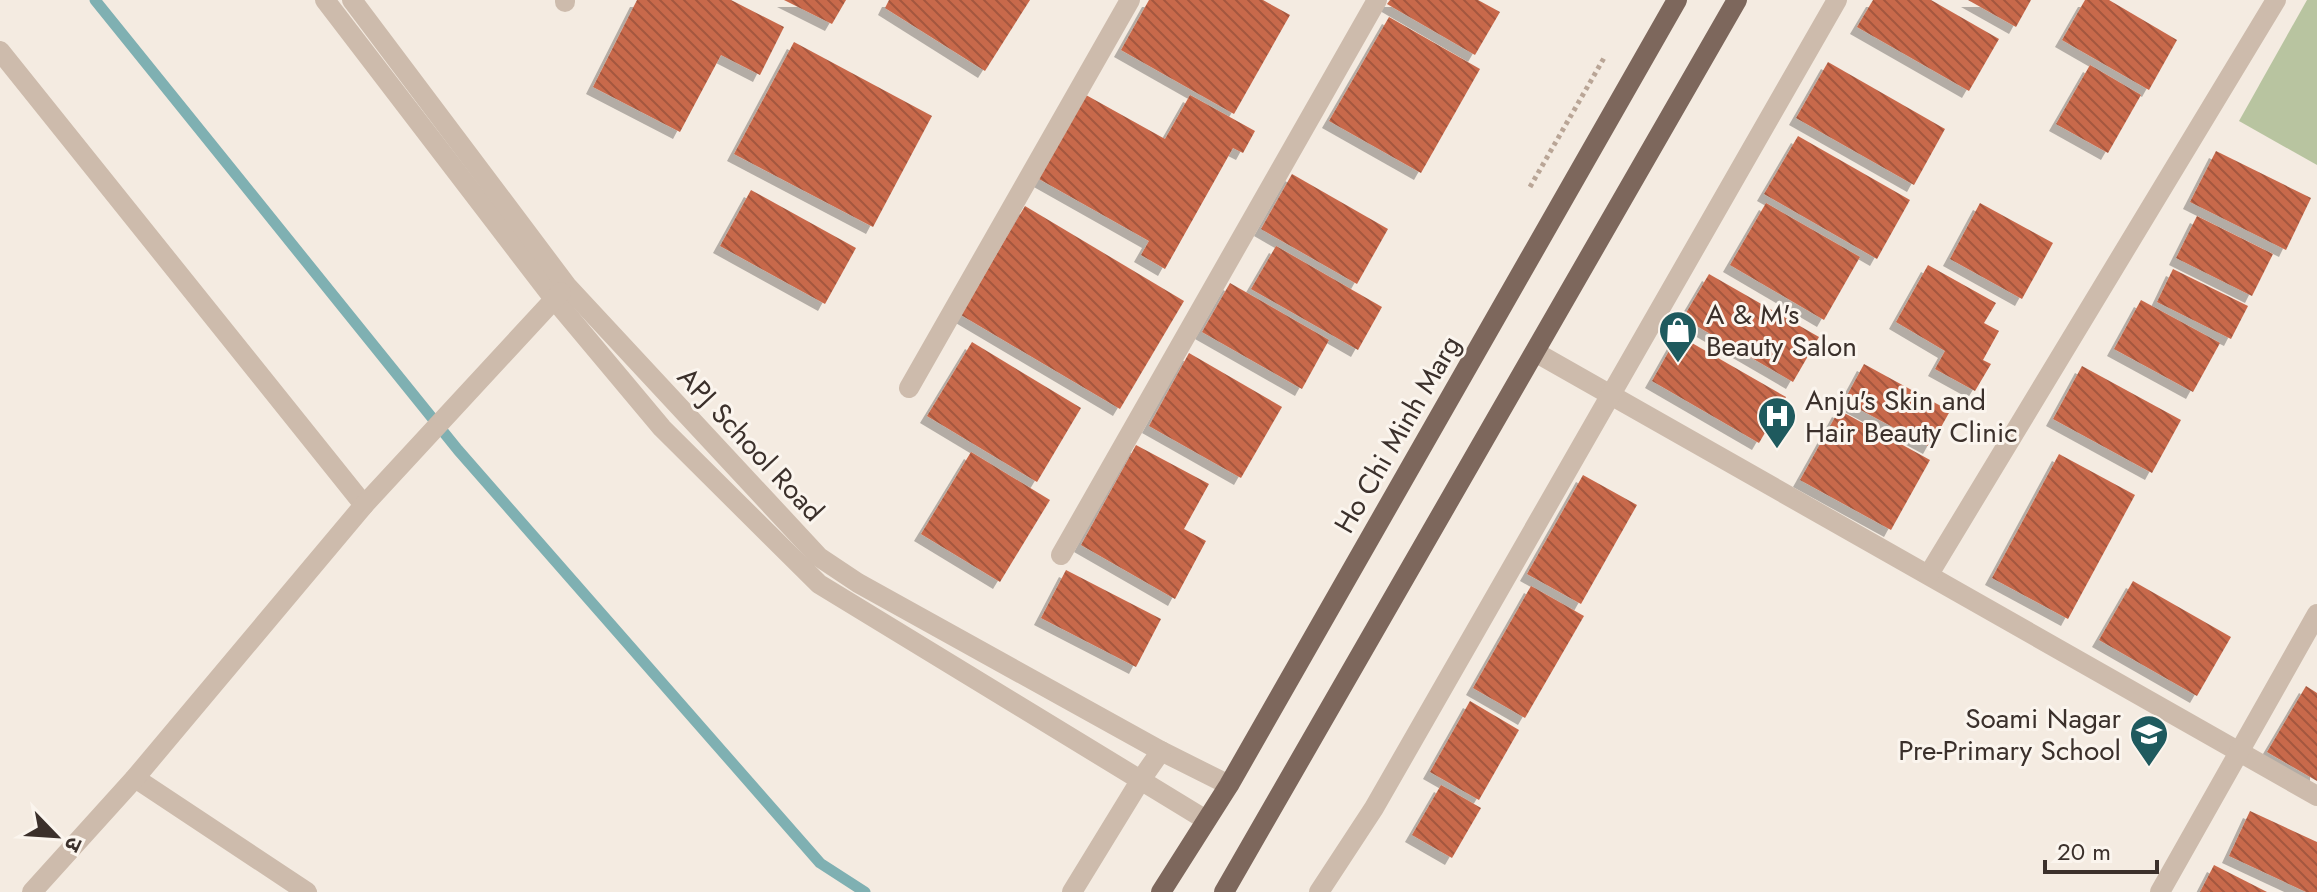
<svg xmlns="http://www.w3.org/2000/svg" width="2317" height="892" font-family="Jost,'Noto Sans Devanagari',sans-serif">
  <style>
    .green { fill: #b8c4a0 }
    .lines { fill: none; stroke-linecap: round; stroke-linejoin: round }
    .stream { stroke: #7fb0b2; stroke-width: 11 }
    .building { fill: url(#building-back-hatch); filter: url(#shadow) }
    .path { stroke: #b9a596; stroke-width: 5; stroke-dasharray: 4 4; stroke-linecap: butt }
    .minor { stroke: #cdbbac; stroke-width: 20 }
    .major { stroke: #7d675c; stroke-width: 20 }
    .labels { text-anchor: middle; stroke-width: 6; stroke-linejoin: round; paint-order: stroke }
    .poi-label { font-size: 28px; fill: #3b302b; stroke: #fbf5ee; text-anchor: start }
    .street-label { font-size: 28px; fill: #3b302b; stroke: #fbf5ee }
  </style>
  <defs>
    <pattern id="building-back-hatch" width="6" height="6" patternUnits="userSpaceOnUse" patternTransform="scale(2)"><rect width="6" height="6" fill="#c8694b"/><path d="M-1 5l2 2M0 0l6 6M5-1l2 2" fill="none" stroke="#a4573f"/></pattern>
    <filter id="shadow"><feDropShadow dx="-7" dy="7" stdDeviation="0" flood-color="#0004"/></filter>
  </defs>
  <rect width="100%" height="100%" fill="#f4ebe1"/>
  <polygon class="green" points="2307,0 2317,0 2317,165 2239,121"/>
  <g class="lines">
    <polyline class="stream" points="95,0 458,450 820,863 865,892"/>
  </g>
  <g class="building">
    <polygon points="637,0 731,0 784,27 760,75 721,55 680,132 593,87"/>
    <polygon points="784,0 846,0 832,24"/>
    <polygon points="889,0 1030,0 985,71 885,8"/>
    <polygon points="1149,0 1263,0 1290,15 1234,114 1121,50"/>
    <polygon points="1390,0 1478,0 1500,12 1475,55 1387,4"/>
    <polygon points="1873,0 1931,0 1999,39 1969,91 1857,27"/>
    <polygon points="1968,0 2031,0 2016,27"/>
    <polygon points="2085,0 2109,0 2177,40 2149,90 2062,40"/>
    <polygon points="1389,17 1480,69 1421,173 1329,121"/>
    <polygon points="794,42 932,116 873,227 734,154"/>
    <polygon points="1828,62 1945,129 1914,185 1796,118"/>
    <polygon points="2090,65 2141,95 2108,153 2056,124"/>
    <polygon points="1086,95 1165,139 1190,95 1255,131 1243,153 1233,148 1165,269 1141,255 1149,241 1039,179"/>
    <polygon points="1798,136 1910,200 1877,259 1764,194"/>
    <polygon points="2216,151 2311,198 2286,250 2190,202"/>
    <polygon points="1292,174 1388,229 1357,284 1261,229"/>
    <polygon points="751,190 856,248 825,304 720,246"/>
    <polygon points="1766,203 1860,257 1824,320 1730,265"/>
    <polygon points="1980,203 2053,243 2022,299 1950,259"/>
    <polygon points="1025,206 1184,301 1120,409 961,315"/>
    <polygon points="2197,216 2273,254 2252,296 2176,258"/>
    <polygon points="1276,246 1382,307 1358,350 1251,289"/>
    <polygon points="1928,265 1996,303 1984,323 1999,331 1983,360 1991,364 1975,391 1935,369 1945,351 1896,322"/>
    <polygon points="2173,269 2248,306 2231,339 2157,302"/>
    <polygon points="1709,274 1819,337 1793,382 1683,318"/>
    <polygon points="1230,283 1329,340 1302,389 1202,332"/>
    <polygon points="2141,300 2220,343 2193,392 2114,349"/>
    <polygon points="1678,335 1786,397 1759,443 1652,381"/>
    <polygon points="972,342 1081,408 1037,482 927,416"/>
    <polygon points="1189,353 1282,407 1241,478 1149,426"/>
    <polygon points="1864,364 1950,411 1930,447 1844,401"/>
    <polygon points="2082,366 2181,420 2152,473 2053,419"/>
    <polygon points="1839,410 1930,460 1891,530 1800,480"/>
    <polygon points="1136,445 1209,484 1184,529 1206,541 1175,599 1081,545"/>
    <polygon points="971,452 1050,500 1000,582 921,534"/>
    <polygon points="2059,454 2135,495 2068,619 1992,578"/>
    <polygon points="1583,475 1637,505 1581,604 1527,574"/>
    <polygon points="1066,570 1161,619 1136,667 1041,618"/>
    <polygon points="2133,581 2231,637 2197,696 2099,640"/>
    <polygon points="1531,586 1584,616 1525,718 1473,688"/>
    <polygon points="2306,686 2317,693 2317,781 2267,752"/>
    <polygon points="1470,701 1519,730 1479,800 1430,772"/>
    <polygon points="1441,785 1481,808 1452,858 1412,835"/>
    <polygon points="2250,811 2317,842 2317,892 2306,892 2229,856"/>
    <polygon points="2214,865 2267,892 2200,892"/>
  </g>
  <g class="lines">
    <polyline class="path" points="1530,187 1604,58"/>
    <g class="minor">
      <polyline points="325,0 554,299 662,428 819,584 1206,820"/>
      <polyline points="352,0 567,286 819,557 858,583 1161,751 1229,785"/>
      <polyline points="565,2 565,0"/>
      <polyline points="0,51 364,505"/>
      <polyline points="1535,352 2317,796"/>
      <polyline points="909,388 1130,0"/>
      <polyline points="1061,555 1377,0"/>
      <polyline points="1929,574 2276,0"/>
      <polyline points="135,778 307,892"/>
      <polyline points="32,892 135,778 364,505 561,292"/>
      <polyline points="1072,892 1140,781 1161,751"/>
      <polyline points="1319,892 1374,808 1837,0"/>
      <polyline points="2160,892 2317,614"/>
    </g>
    <g class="major">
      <polyline points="1161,892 1229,785 1677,0"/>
      <polyline points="1224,892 1737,0"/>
    </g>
  </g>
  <defs>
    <symbol id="shop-pin" viewBox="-11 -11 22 30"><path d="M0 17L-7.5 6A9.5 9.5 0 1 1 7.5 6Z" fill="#1f5a5e" stroke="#fbf5ee"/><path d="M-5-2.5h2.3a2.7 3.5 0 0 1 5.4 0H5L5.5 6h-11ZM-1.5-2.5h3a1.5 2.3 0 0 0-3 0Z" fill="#fff"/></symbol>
    <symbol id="hospital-pin" viewBox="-11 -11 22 30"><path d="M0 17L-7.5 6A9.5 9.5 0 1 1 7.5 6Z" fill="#1f5a5e" stroke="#fbf5ee"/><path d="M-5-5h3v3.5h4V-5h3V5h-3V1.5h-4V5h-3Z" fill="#fff"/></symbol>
    <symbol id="school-pin" viewBox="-11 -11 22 30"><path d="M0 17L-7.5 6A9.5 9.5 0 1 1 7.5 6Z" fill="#1f5a5e" stroke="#fbf5ee"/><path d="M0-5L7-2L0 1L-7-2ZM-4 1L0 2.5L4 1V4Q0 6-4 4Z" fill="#fff"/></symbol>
  </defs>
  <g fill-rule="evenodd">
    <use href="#shop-pin" x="1656" y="308" width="44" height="60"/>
    <use href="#hospital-pin" x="1755" y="394" width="44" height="60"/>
    <use href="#school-pin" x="2127" y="712" width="44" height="60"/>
  </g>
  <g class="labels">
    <g class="poi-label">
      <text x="1706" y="324">A &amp; M's<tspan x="1706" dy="32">Beauty Salon</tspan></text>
      <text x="1805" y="410">Anju's Skin and<tspan x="1805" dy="32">Hair Beauty Clinic</tspan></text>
      <text x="2121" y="728" text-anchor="end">Soami Nagar<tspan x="2121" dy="32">Pre-Primary School</tspan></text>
    </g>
    <g class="street-label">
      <text transform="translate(1397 434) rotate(-60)" y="10">Ho Chi Minh Marg</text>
      <text transform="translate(751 444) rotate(47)" y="10">APJ School Road</text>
    </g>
  </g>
  <g transform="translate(56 836) rotate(115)" stroke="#fbf5ee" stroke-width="6" paint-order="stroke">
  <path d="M0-6L14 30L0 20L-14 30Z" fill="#3b302b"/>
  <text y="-12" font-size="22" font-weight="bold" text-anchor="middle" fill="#3b302b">उ</text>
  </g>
  <path d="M2045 860v12h112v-12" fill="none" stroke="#3b302b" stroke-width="4"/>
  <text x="2057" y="860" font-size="24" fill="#3b302b" stroke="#fbf5ee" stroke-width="6" paint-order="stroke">20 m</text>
</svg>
